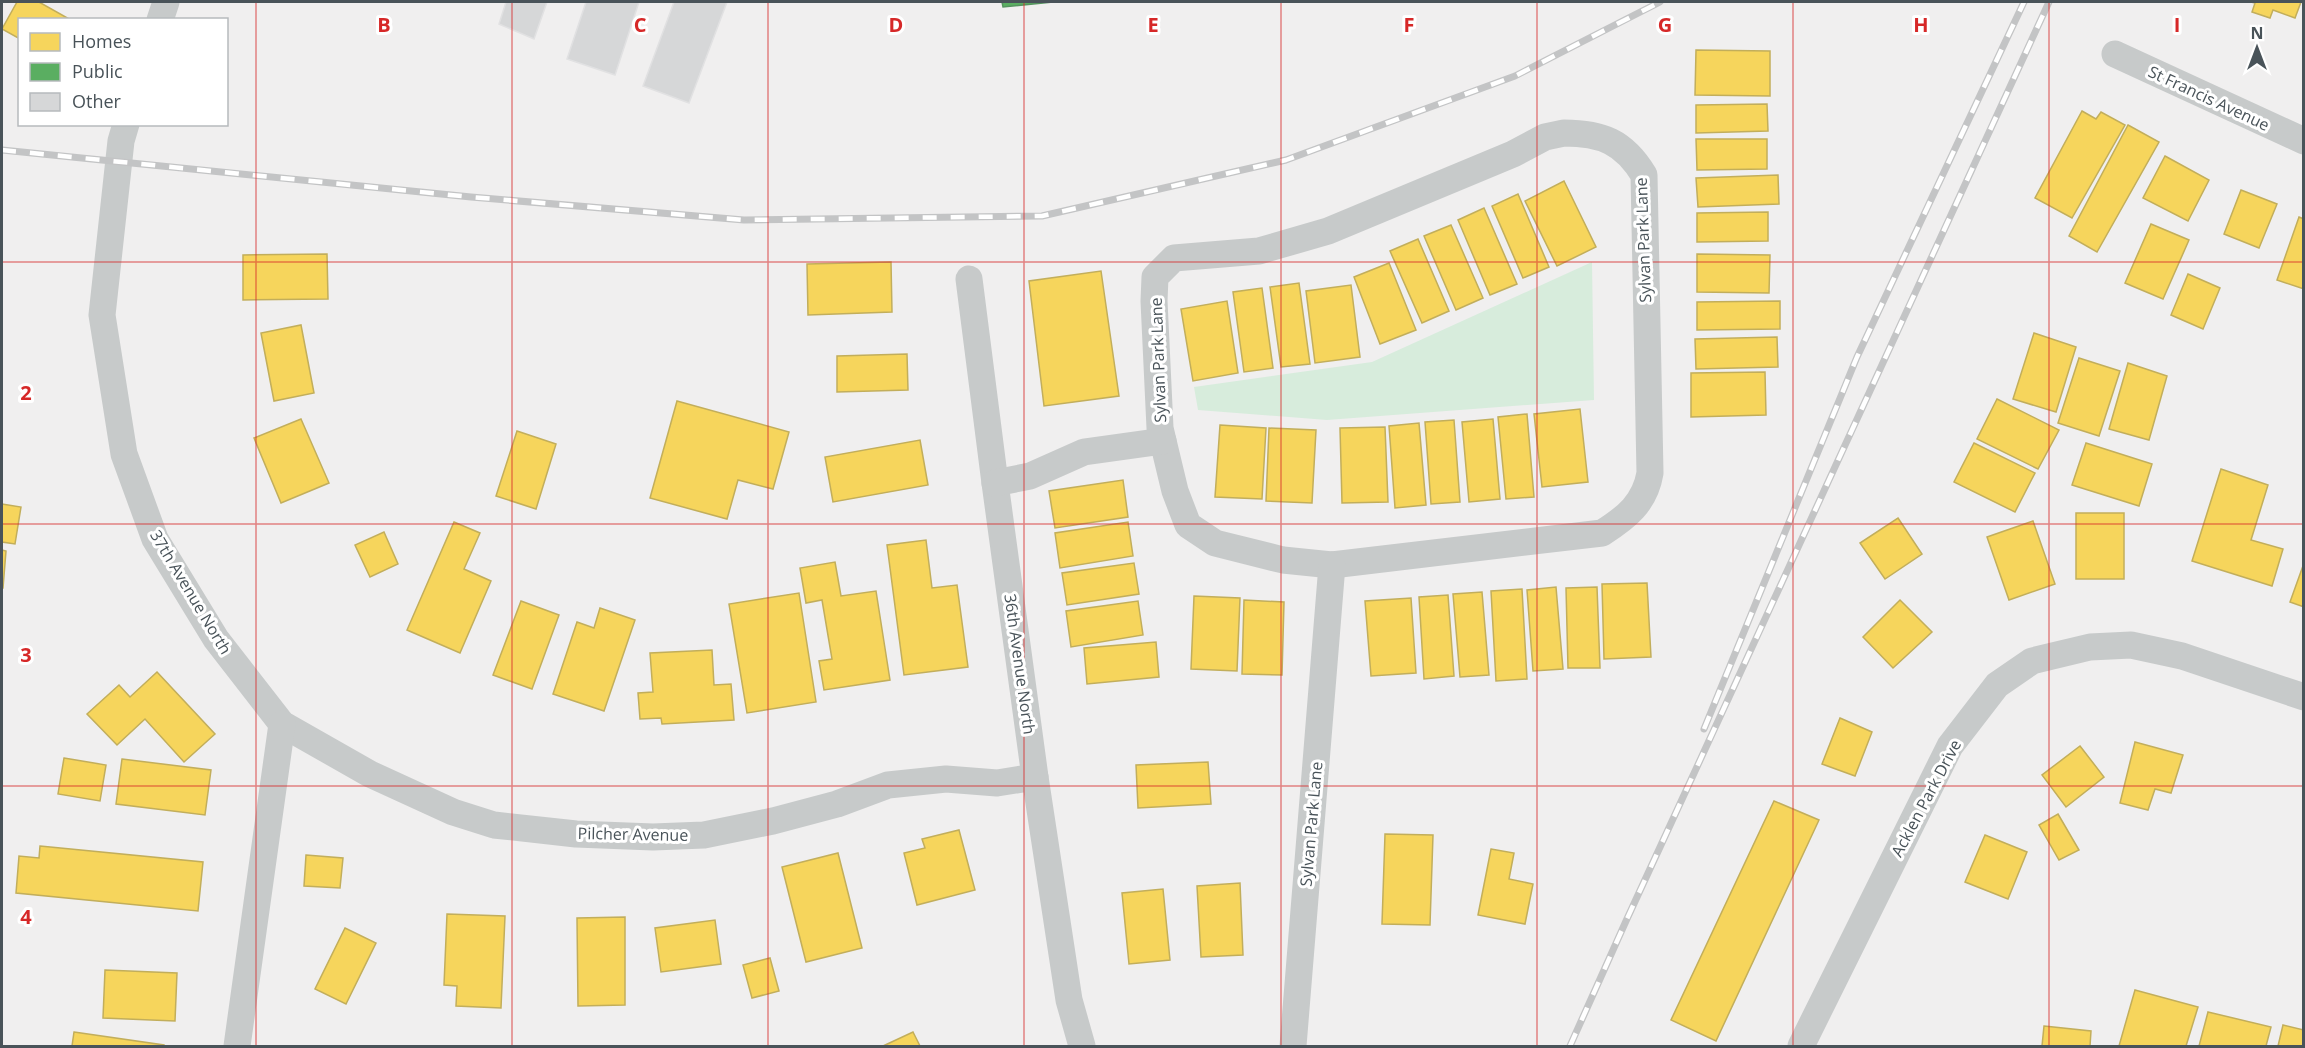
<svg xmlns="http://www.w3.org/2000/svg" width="2305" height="1048" font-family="'Open Sans',sans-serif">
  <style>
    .green { fill: #d7ecdc }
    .homes { fill: #f6d55c; stroke: #c2ae5b; stroke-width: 1.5 }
    .public { fill: #5aae61; stroke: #55935f; stroke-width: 1.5 }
    .building { fill: #d6d7d8; stroke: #e1e1e2; stroke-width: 1.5 }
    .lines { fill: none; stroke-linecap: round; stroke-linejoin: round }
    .street { stroke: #c7caca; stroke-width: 27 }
    .rail-casing { stroke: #c3c4c5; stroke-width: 7 }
    .rail { stroke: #fff; stroke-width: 4.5; stroke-dasharray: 14; stroke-linecap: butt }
    .grid { fill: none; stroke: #d62828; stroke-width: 1.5; stroke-opacity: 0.55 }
    .labels { text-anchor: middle; stroke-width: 6; stroke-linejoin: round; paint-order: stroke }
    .street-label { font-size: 16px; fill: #495359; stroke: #fff }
    .grid-label { font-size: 20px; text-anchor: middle; font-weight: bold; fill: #d62828; stroke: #fff; stroke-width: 6; stroke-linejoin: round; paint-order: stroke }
  </style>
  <rect width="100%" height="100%" fill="#f0efef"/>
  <polygon class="green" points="1592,262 1594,400 1327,420 1198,410 1194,387 1372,362"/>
  <g class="homes">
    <polygon points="17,2 39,2 71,20 20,20 20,39 2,29"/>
    <polygon points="2251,2 2301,2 2295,18 2273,10 2270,18 2252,12 2255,3"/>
    <polygon points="1696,50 1770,51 1770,96 1695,95"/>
    <polygon points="1767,104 1768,131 1696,133 1696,105"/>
    <polygon points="2082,111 2096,119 2101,112 2125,125 2072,218 2035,198"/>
    <polygon points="2128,125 2159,142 2097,252 2069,236"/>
    <polygon points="1696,139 1767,139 1767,169 1697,170"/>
    <polygon points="2165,156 2209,180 2188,221 2143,198"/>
    <polygon points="1778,175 1779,204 1698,207 1696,178"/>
    <polygon points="1564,181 1596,247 1557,266 1525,201"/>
    <polygon points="2241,190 2277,204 2259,248 2224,234"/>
    <polygon points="1518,194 1549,267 1523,278 1492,206"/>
    <polygon points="1484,208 1517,284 1490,295 1458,220"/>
    <polygon points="1768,212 1768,241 1697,242 1697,213"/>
    <polygon points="2299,217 2304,219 2304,289 2277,280"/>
    <polygon points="2151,224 2189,240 2163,299 2125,283"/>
    <polygon points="1451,225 1483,298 1456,310 1424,236"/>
    <polygon points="1418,239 1449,311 1422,323 1390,251"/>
    <polygon points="327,254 328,299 243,300 243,255"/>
    <polygon points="1697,254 1770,255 1769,293 1697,292"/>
    <polygon points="891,262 892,312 808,315 807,264"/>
    <polygon points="1389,263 1416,330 1380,344 1354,277"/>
    <polygon points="1101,271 1119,396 1044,406 1029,281"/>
    <polygon points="2188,274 2220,288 2203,329 2171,315"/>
    <polygon points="1299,283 1310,364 1281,367 1270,287"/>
    <polygon points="1351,285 1360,357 1315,363 1306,291"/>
    <polygon points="1262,288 1273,368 1244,372 1233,292"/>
    <polygon points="1227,301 1238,373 1193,381 1181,309"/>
    <polygon points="1780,301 1780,329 1697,330 1697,302"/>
    <polygon points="301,325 314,393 274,401 261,333"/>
    <polygon points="2034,333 2076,347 2056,412 2013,399"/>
    <polygon points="1777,337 1778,367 1696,369 1695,339"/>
    <polygon points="907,354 908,390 837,392 837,356"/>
    <polygon points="2079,358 2120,371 2099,436 2058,423"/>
    <polygon points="2128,363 2167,376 2149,440 2109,429"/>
    <polygon points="1765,372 1766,415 1691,417 1691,373"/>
    <polygon points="1997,399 2059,430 2038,469 1977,439"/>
    <polygon points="677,401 789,432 773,489 738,480 727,519 650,498"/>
    <polygon points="1580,409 1588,482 1542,487 1534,414"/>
    <polygon points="1527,414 1534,497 1506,499 1498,417"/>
    <polygon points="301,419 329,483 281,503 254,438"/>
    <polygon points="1493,419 1500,499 1469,502 1462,422"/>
    <polygon points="1454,420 1460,502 1431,504 1425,422"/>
    <polygon points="1419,423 1426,505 1395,508 1389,426"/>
    <polygon points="1220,425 1266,428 1262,499 1215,497"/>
    <polygon points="1385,427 1388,502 1342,503 1340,428"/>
    <polygon points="1269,428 1316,430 1312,503 1266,501"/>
    <polygon points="517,431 556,444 536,509 496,496"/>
    <polygon points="920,440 928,485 833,502 825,457"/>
    <polygon points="1974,443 2035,473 2015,512 1954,482"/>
    <polygon points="2086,443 2152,464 2139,506 2072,485"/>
    <polygon points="2221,469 2268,485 2251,540 2283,549 2272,586 2192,561"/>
    <polygon points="1123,480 1128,517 1055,528 1049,491"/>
    <polygon points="2,504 21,507 15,544 2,542"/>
    <rect x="2076" y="513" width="48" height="66"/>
    <polygon points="1898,518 1922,554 1885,579 1860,543"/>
    <polygon points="2033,521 2055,584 2009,600 1987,537"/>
    <polygon points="454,522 480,533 464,569 491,581 460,653 407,630"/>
    <polygon points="1128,522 1133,556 1060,568 1055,533"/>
    <polygon points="384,532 398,564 370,577 355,545"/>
    <polygon points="926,540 932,588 957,585 968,667 904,675 887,545"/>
    <polygon points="2,550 6,551 3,588 2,588"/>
    <polygon points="835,562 841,596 876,591 890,680 824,690 819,661 832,659 822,600 806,603 800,568"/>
    <polygon points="1134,563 1139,594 1067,605 1062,573"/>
    <polygon points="2304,563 2304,607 2290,602"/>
    <polygon points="1647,583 1651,657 1604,659 1602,584"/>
    <polygon points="1556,587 1563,669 1533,671 1527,590"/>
    <polygon points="1597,587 1600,668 1568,668 1566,588"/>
    <polygon points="1522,589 1527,679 1496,681 1491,591"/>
    <polygon points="1482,592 1489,675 1460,677 1453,594"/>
    <polygon points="799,593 816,702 747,713 729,604"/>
    <polygon points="1448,595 1454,676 1424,679 1419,597"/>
    <polygon points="1194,596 1240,598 1237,671 1191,669"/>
    <polygon points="1411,598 1416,673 1371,676 1365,601"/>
    <polygon points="1244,600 1284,602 1282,675 1242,674"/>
    <polygon points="1900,600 1932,632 1893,668 1863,637"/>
    <polygon points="521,601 559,615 532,689 493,675"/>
    <polygon points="1138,601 1143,635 1071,647 1066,611"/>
    <polygon points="600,608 635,620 604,711 553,694 577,622 594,628"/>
    <polygon points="1156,642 1159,677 1087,684 1084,648"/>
    <polygon points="712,650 714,685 731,684 734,720 662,724 661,718 640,719 638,693 653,692 650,653"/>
    <polygon points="157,672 215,734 184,762 145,719 117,745 87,714 119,685 130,697"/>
    <polygon points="1840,718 1872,732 1855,776 1822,764"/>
    <polygon points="2135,742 2183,755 2171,793 2155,789 2148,810 2120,803"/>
    <polygon points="2080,746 2104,777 2066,807 2042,775"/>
    <polygon points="64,758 106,765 100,801 58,794"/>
    <polygon points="122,759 211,770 205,815 116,804"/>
    <polygon points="1208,762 1211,804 1138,808 1136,765"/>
    <polygon points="1774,801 1819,820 1716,1041 1671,1020"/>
    <polygon points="2058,814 2079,850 2059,860 2039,825"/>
    <polygon points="959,830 975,890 917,905 904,853 925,848 922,839"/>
    <polygon points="1385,834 1433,835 1430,925 1382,924"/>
    <polygon points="1985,835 2027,852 2008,899 1965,882"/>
    <polygon points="40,846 203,862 198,911 16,893 19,856 39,858"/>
    <polygon points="1491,849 1514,853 1509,879 1533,884 1525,924 1478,915"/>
    <polygon points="838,853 862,948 806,962 782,867"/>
    <polygon points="306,855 343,858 340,888 304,886"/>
    <polygon points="1240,883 1243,955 1201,957 1197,886"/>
    <polygon points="1163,889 1170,960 1129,964 1122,893"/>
    <polygon points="447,914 505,916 501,1008 456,1006 457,986 444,985"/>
    <polygon points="625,917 625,1005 578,1006 577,918"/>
    <polygon points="715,920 721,964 661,972 655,928"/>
    <polygon points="345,928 376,943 346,1004 315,989"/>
    <polygon points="770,958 779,991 752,998 743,965"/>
    <polygon points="105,970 177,973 175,1021 103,1018"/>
    <polygon points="2135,990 2198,1007 2186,1046 2119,1046"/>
    <polygon points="2208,1012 2271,1027 2266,1046 2199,1046"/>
    <polygon points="2283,1025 2304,1030 2304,1046 2278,1046"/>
    <polygon points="2044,1026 2091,1031 2090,1046 2042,1046"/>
    <polygon points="74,1032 164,1045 164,1046 72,1046"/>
    <polygon points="913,1032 920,1046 883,1046"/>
  </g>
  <polygon class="public" points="1002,2 1053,2 1003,7"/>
  <g class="building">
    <polygon points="506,2 547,2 534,39 499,24"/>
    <polygon points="586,2 639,2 615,75 567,59"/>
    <polygon points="674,2 727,2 689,103 643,86"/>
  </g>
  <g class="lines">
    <g class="street">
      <polyline points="160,20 166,2"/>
      <polyline points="2115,54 2304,141"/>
      <polyline points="126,124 121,141 102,315 124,454 155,539 216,639 282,724 370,774 453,812 494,825 576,834 653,837 704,835 773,821 837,804 888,785 946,779 997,783 1035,777"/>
      <path d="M 1564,133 C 1602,133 1624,142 1644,175 L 1650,473 C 1645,503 1626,518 1602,533 L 1332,565 L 1283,560 L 1215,543 L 1188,525 L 1175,491 L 1163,441 L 1160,428 L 1154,301 L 1155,277 L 1174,258 L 1259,251 L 1328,231 L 1513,154 L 1545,137 Z"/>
      <polyline points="969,279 995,483 1035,777 1069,1000 1082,1046"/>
      <polyline points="995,483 1030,476 1084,452 1163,441"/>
      <polyline points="237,1046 282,724"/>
      <polyline points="1293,1046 1332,565"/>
      <polyline points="1801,1046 1950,746 1997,685 2032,661 2090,647 2131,645 2182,656 2304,697"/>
    </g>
    <defs>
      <g id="rail">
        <polyline points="2,150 471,197 744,220 1042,216 1286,160 1515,76 1660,2"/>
        <polyline points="1704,729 1857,357 2024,2"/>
        <polyline points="1570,1046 1626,921 2049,2"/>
      </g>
    </defs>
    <use href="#rail" class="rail-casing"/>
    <use href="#rail" class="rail"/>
  </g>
  <path class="grid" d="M 256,2 L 256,1046M 512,2 L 512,1046M 768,2 L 768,1046M 1024,2 L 1024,1046M 1281,2 L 1281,1046M 1537,2 L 1537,1046M 1793,2 L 1793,1046M 2049,2 L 2049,1046M 2,262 L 2304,262M 2,524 L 2304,524M 2,786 L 2304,786"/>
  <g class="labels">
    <g class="street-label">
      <text transform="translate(2209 98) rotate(25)" y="6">St Francis Avenue</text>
      <text transform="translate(1643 240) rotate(-92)" y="6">Sylvan Park Lane</text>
      <text transform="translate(1158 360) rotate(-92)" y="6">Sylvan Park Lane</text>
      <text transform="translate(191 592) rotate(59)" y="6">37th Avenue North</text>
      <text transform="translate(1020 664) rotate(82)" y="6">36th Avenue North</text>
      <text transform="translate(1926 798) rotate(-62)" y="6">Acklen Park Drive</text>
      <text transform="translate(1311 824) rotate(-85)" y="6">Sylvan Park Lane</text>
      <text transform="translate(633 834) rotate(1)" y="6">Pilcher Avenue</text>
    </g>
  </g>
  <g class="grid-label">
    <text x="384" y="32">B</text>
    <text x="640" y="32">C</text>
    <text x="896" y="32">D</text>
    <text x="1153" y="32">E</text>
    <text x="1409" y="32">F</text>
    <text x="1665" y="32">G</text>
    <text x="1921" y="32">H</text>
    <text x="2177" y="32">I</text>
    <text x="26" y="400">2</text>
    <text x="26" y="662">3</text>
    <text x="26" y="924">4</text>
  </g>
  <rect width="2305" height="1048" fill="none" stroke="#495359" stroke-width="6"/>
  <rect x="18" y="18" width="210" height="108" fill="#ffffff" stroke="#b6babd" stroke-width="1.5"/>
  <rect x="30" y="33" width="30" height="18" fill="#f6d55c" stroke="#b6babd" stroke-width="1.5"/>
  <text x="72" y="48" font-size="18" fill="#495359">Homes</text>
  <rect x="30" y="63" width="30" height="18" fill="#5aae61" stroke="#b6babd" stroke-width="1.5"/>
  <text x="72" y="78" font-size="18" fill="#495359">Public</text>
  <rect x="30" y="93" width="30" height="18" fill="#d6d7d8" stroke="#b6babd" stroke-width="1.5"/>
  <text x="72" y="108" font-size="18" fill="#495359">Other</text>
  <g transform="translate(2257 48)" stroke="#ffffff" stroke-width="4.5" paint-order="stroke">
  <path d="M0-4.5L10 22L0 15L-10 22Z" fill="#495359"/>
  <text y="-9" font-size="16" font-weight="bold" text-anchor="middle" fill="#495359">N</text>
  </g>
</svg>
